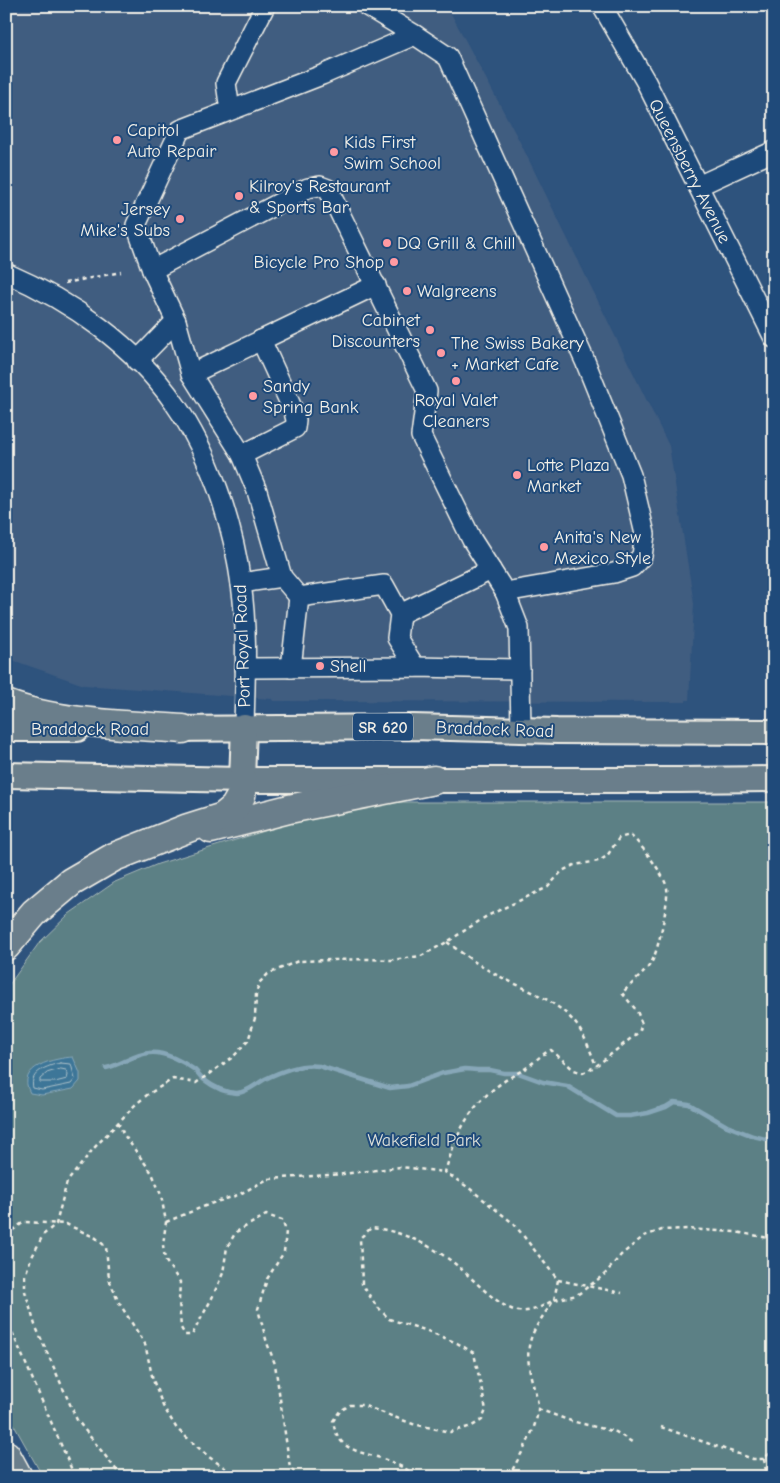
<svg xmlns="http://www.w3.org/2000/svg" width="780" height="1483" font-family="'Comic Neue',sans-serif">
  <style>
    .built { fill: #405d80 }
    .green { fill: #5c8085; stroke: #a8b8b6 }
    .water { fill: #3e7698; stroke: #87a7b8 }
    .lines { fill: none; stroke-linecap: round; stroke-linejoin: round }
    .shore { stroke: #abc0c8; stroke-width: 1 }
    .stream { stroke: #87a7b8; stroke-width: 4.5 }
    .minor-casing { stroke: #f4f1e8; stroke-width: 22 }
    .major-casing { stroke: #f4f1e8; stroke-width: 28 }
    .highway-casing { stroke: #f4f1e8; stroke-width: 31 }
    .path { stroke: #f4f1e8; stroke-width: 2.5; stroke-dasharray: 4 4; stroke-linecap: butt }
    .minor { stroke: #1f4a7a; stroke-width: 19 }
    .major { stroke: #6b7e8b; stroke-width: 24 }
    .highway { stroke: #6b7e8b; stroke-width: 28 }
    .poi-dot { fill: #ff9aa2; stroke: #1f4a7a; stroke-width: 2 }
    .labels { text-anchor: middle; stroke-width: 4; stroke-linejoin: round; paint-order: stroke }
    .shield { fill: #1f4a7a; stroke: #b4bfc7; stroke-width: 1 }
    .shield-label { font-size: 16px; font-weight: bold; fill: #f4f1e8 }
    .poi-label { font-size: 18px; fill: #f4f1e8; stroke: #1f4a7a; text-anchor: start }
    .street-label { font-size: 18px; fill: #f4f1e8; stroke: #1f4a7a }
    .park-label { font-size: 18px; fill: #dde0d9; stroke: #1f4a7a }
  </style>
  <rect width="100%" height="100%" fill="#2e537d"/>
  <filter id="ink" filterUnits="userSpaceOnUse"><feTurbulence type="fractalNoise" baseFrequency=".02" numOctaves="2"/><feDisplacementMap in="SourceGraphic" scale="10" xChannelSelector="R" yChannelSelector="G"/><feConvolveMatrix kernelMatrix="1 2 1 2 8 2 1 2 1" color-interpolation-filters="sRGB"/></filter>
  <g filter="url(#ink)">
    <polygon class="built" points="6,6 444,6 448,8 521,144 669,446 694,604 689,700 686,700 686,702 273,701 272,699 84,685 15,661 6,654"/>
    <polygon class="green" points="358,802 774,802 774,1477 43,1477 6,1411 6,989 39,943 69,914 115,882 158,864"/>
    <path class="water" d="M 73,1057 L 80,1073 L 80,1081 L 73,1089 L 42,1095 L 30,1093 C 15,1066 56,1058 73,1057 Z"/>
    <g class="lines">
      <g class="shore">
        <path d="M 60,1063 L 71,1064 L 75,1079 L 71,1084 L 42,1090 L 33,1088 C 29,1072 47,1066 60,1063 Z"/>
        <polygon points="61,1069 66,1070 68,1075 67,1079 55,1082 40,1082 40,1079 47,1073"/>
      </g>
      <path class="stream" d="M 106,1068 C 121,1065 134,1054 149,1053 C 164,1051 184,1062 195,1070 C 198,1073 200,1076 203,1079 C 212,1086 225,1093 237,1093 C 248,1092 256,1084 265,1079 C 281,1071 301,1063 319,1066 L 390,1088 L 408,1086 L 443,1073 L 465,1069 L 477,1070 L 490,1070 L 504,1073 L 518,1073 L 543,1082 L 567,1086 L 616,1116 L 630,1116 L 648,1113 L 666,1107 L 674,1102 L 689,1104 L 727,1126 L 753,1136 L 774,1141"/>
      <defs>
        <g id="minor">
          <polyline points="367,6 415,35"/>
          <polyline points="602,6 646,82 774,338"/>
          <polyline points="230,110 226,83 265,6"/>
          <polyline points="698,186 774,151"/>
          <polyline points="152,270 308,188 320,186 328,189 427,391 421,436 472,540 505,592 519,628 521,729"/>
          <path d="M 6,273 C 71,301 134,345 175,404 C 210,454 233,523 241,584 C 248,631 245,680 244,727"/>
          <polyline points="137,361 176,321"/>
          <polyline points="191,374 376,285"/>
          <polyline points="242,455 295,428 296,420 294,412 261,340"/>
          <polyline points="241,583 282,577"/>
          <polyline points="400,614 491,570"/>
          <polyline points="415,667 397,638 400,614 384,585 299,597 282,577 257,491 242,455 191,374 176,321 152,270 136,225 180,130 322,75 415,35 448,57 585,361 631,475 645,534 642,556 632,567 614,573 505,592"/>
          <polyline points="245,668 415,667 520,669"/>
          <polyline points="291,668 299,597"/>
        </g>
        <g id="major">
          <polyline points="6,729 77,729"/>
          <polyline points="166,729 413,727 557,731 774,732"/>
          <polyline points="6,775 242,780 680,780 774,779"/>
          <polyline points="242,780 244,727"/>
        </g>
        <g id="highway">
          <path d="M 6,704 C 57,724 129,725 183,729"/>
          <polyline points="211,829 289,809 434,780"/>
          <polyline points="6,946 34,913 71,882 114,857 188,828 223,817 234,808 241,796 243,784 242,780"/>
          <polyline points="6,1455 18,1477"/>
        </g>
      </defs>
      <use href="#minor" class="minor-casing"/>
      <use href="#major" class="major-casing"/>
      <use href="#highway" class="highway-casing"/>
      <g class="path">
        <polyline points="65,283 121,272"/>
        <path d="M 447,942 C 463,954 478,965 495,974 C 523,989 555,998 576,1024 C 585,1036 591,1052 596,1066"/>
        <polyline points="118,1122 124,1135 152,1173 161,1195 166,1222 163,1245 165,1260 180,1282 179,1301 181,1328 185,1335 192,1335 212,1298 223,1273 227,1247 236,1232 266,1215 282,1220 286,1231 284,1252 267,1279 258,1309 267,1343 275,1364 290,1468 299,1477"/>
        <polyline points="166,1222 210,1204 238,1195 268,1179 343,1174 401,1167 445,1172"/>
        <polyline points="6,1235 24,1222 66,1224 96,1238 106,1247 109,1279 118,1301 145,1344 153,1380 163,1406 177,1429 209,1457 231,1472 243,1477"/>
        <polyline points="558,1280 622,1293"/>
        <polyline points="6,1318 75,1477"/>
        <polyline points="538,1409 571,1421 616,1432 635,1444"/>
        <polyline points="661,1427 753,1459 764,1459 774,1449"/>
        <polyline points="764,1459 767,1477"/>
        <polyline points="512,1472 530,1477"/>
        <path d="M 122,1477 L 77,1420 L 35,1325 L 25,1291 L 25,1276 L 30,1261 L 43,1235 L 56,1224 L 67,1182 L 94,1148 L 135,1105 L 147,1095 L 173,1079 L 196,1083 L 233,1057 L 248,1041 L 255,1018 L 256,994 L 259,983 L 268,974 L 298,961 L 368,959 L 392,960 L 421,956 L 447,942 L 487,916 L 548,887 L 562,871 L 574,865 L 599,861 L 607,856 L 619,838 L 630,835 C 641,844 664,874 667,888 C 669,900 658,953 651,963 C 644,974 631,984 622,993 L 637,1011 L 642,1024 L 639,1032 L 596,1066 L 583,1073 L 574,1070 L 551,1050 C 540,1055 535,1062 526,1068 C 516,1074 505,1080 496,1087 C 466,1111 456,1136 445,1172 L 469,1188 L 514,1224 L 558,1280 L 554,1300 C 543,1306 531,1313 518,1311 C 501,1309 474,1280 460,1268 C 437,1248 402,1230 371,1228 L 360,1238 L 362,1284 L 375,1304 L 389,1319 L 425,1330 L 457,1343 L 474,1353 L 486,1410 L 482,1420 L 472,1426 L 450,1432 L 413,1424 L 362,1405 L 350,1405 L 340,1411 L 333,1421 C 334,1424 334,1429 336,1432 C 343,1453 369,1453 386,1460 C 397,1464 408,1469 416,1477"/>
        <polyline points="257,1477 264,1475 286,1477"/>
        <path d="M 509,1477 C 519,1455 535,1435 538,1410 C 539,1402 534,1389 532,1381 C 522,1341 533,1331 554,1300 L 577,1295 L 605,1274 L 621,1255 L 644,1236 L 662,1230 L 688,1229 L 736,1232 L 774,1239"/>
      </g>
      <use href="#minor" class="minor"/>
      <use href="#major" class="major"/>
      <use href="#highway" class="highway"/>
    </g>
  </g>
  <g class="poi-dot">
    <circle cx="117" cy="140" r="5"/>
    <circle cx="334" cy="152" r="5"/>
    <circle cx="239" cy="196" r="5"/>
    <circle cx="180" cy="219" r="5"/>
    <circle cx="387" cy="243" r="5"/>
    <circle cx="394" cy="262" r="5"/>
    <circle cx="407" cy="291" r="5"/>
    <circle cx="430" cy="330" r="5"/>
    <circle cx="441" cy="353" r="5"/>
    <circle cx="456" cy="381" r="5"/>
    <circle cx="253" cy="396" r="5"/>
    <circle cx="517" cy="475" r="5"/>
    <circle cx="544" cy="547" r="5"/>
    <circle cx="320" cy="666" r="5"/>
  </g>
  <g class="labels">
    <rect class="shield" x="353" y="713.5" width="60" height="27" rx="4"/>
    <g class="shield-label">
      <text x="383" y="733">SR 620</text>
    </g>
    <g class="poi-label">
      <text x="127" y="136">Capitol<tspan x="127" dy="21">Auto Repair</tspan></text>
      <text x="344" y="148">Kids First<tspan x="344" dy="21">Swim School</tspan></text>
      <text x="249" y="192">Kilroy's Restaurant<tspan x="249" dy="21">&amp; Sports Bar</tspan></text>
      <text x="170" y="215" text-anchor="end">Jersey<tspan x="170" dy="21">Mike's Subs</tspan></text>
      <text x="397" y="249">DQ Grill &amp; Chill</text>
      <text x="384" y="268" text-anchor="end">Bicycle Pro Shop</text>
      <text x="417" y="297">Walgreens</text>
      <text x="420" y="326" text-anchor="end">Cabinet<tspan x="420" dy="21">Discounters</tspan></text>
      <text x="451" y="349">The Swiss Bakery<tspan x="451" dy="21">+ Market Cafe</tspan></text>
      <text x="263" y="392">Sandy<tspan x="263" dy="21">Spring Bank</tspan></text>
      <text x="456" y="406" text-anchor="middle">Royal Valet<tspan x="456" dy="21">Cleaners</tspan></text>
      <text x="527" y="471">Lotte Plaza<tspan x="527" dy="21">Market</tspan></text>
      <text x="554" y="543">Anita's New<tspan x="554" dy="21">Mexico Style</tspan></text>
      <text x="330" y="672">Shell</text>
    </g>
    <g class="street-label">
      <text transform="translate(690 171) rotate(63)" y="6">Queensberry Avenue</text>
      <text transform="translate(242 646) rotate(-92)" y="6">Port Royal Road</text>
      <text x="90" y="735">Braddock Road</text>
      <text transform="translate(495 729) rotate(2)" y="6">Braddock Road</text>
    </g>
    <g class="park-label">
      <text x="424" y="1146">Wakefield Park</text>
    </g>
  </g>
  <rect width="780" height="1483" fill="none" stroke="#1f4a7a" stroke-width="25"/>
  <rect x="12" y="12" width="755" height="1458" fill="none" stroke="#f4f1e8" stroke-width="2" filter="url(#ink)"/>
</svg>
